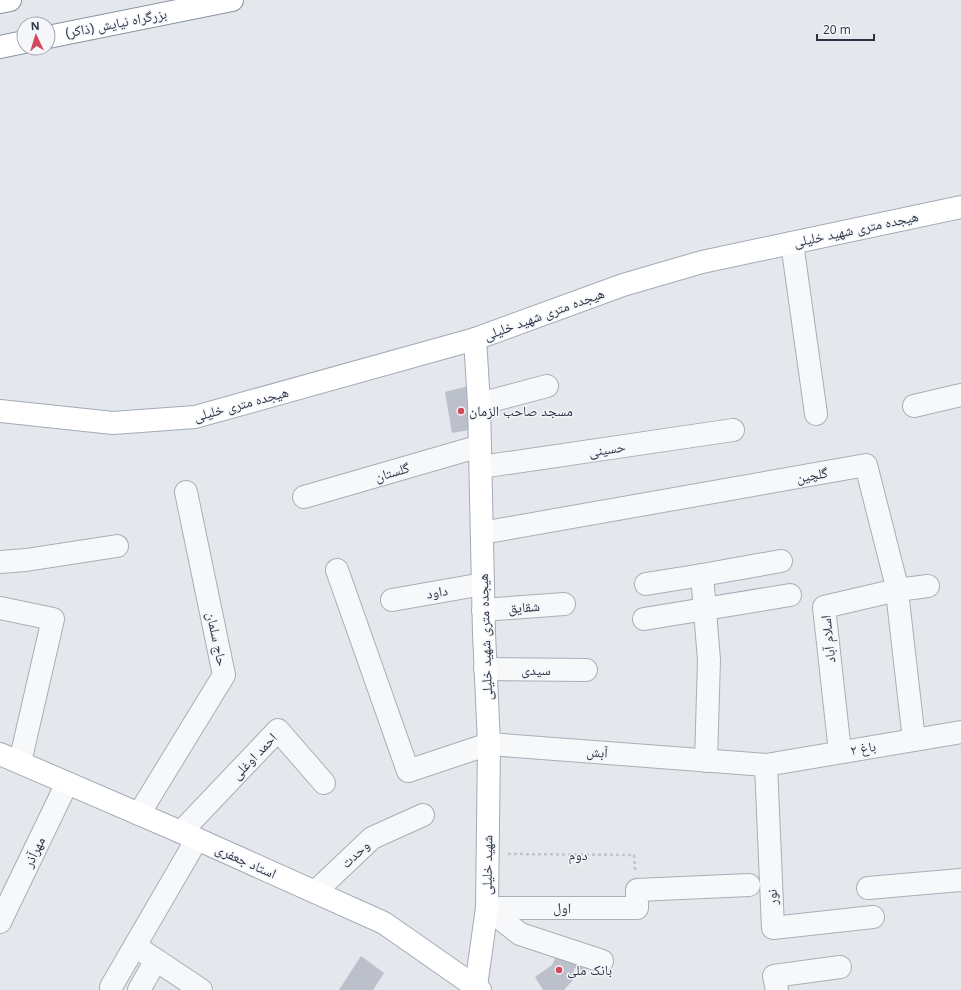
<svg xmlns="http://www.w3.org/2000/svg" width="961" height="990" font-family="'Open Sans','Noto Naskh Arabic',sans-serif">
  <style>
    .building { fill: #bbc0ca }
    .lines { fill: none; stroke-linecap: round; stroke-linejoin: round }
    .minor-casing { stroke: #a9aeb7; stroke-width: 24 }
    .major-casing { stroke: #a3abb8; stroke-width: 24 }
    .highway-casing { stroke: #8b94a3; stroke-width: 24 }
    .path { stroke: #c2c5cb; stroke-width: 2.5; stroke-dasharray: 3 3; stroke-linecap: butt }
    .minor { stroke: #f7f8fa; stroke-width: 22 }
    .major { stroke: #fff; stroke-width: 22 }
    .highway { stroke: #fff; stroke-width: 22 }
    .poi-dot { fill: #d1495b; stroke: #f4f6f9; stroke-width: 1.5 }
    .labels { text-anchor: middle; stroke-width: 3; stroke-linejoin: round; paint-order: stroke }
    .street-label { font-size: 14px; fill: #2b3445; stroke: #f4f6f9 }
    .poi-label { font-size: 14px; fill: #2b3445; stroke: #f4f6f9; text-anchor: start }
  </style>
  <rect width="100%" height="100%" fill="#e4e7ec"/>
  <g class="building">
    <polygon points="473,385 475,429 452,433 445,392"/>
    <polygon points="560,949 589,963 586,972 574,968 573,980 564,990 543,990 535,977 552,965"/>
    <polygon points="361,956 384,973 373,990 339,990"/>
  </g>
  <g class="lines">
    <defs>
      <g id="minor">
        <polyline points="792,243 816,414"/>
        <polyline points="479,404 547,386"/>
        <polyline points="914,406 961,395"/>
        <polyline points="481,467 733,430"/>
        <polyline points="304,497 480,446"/>
        <polyline points="482,533 866,465 896,583 914,740"/>
        <polyline points="0,562 26,560 117,546"/>
        <polyline points="337,570 408,771 489,744 766,765 961,732"/>
        <polyline points="702,575 709,660 706,761"/>
        <polyline points="646,584 702,575 781,561"/>
        <polyline points="392,600 483,584"/>
        <polyline points="0,608 53,619 20,762"/>
        <polyline points="483,610 564,604"/>
        <polyline points="644,619 790,595"/>
        <polyline points="485,669 586,670"/>
        <polyline points="840,752 824,607 897,590 928,586"/>
        <polyline points="766,765 773,928 873,917"/>
        <polyline points="139,814 224,675 186,492"/>
        <polyline points="181,832 278,730 324,783"/>
        <polyline points="868,888 961,880"/>
        <polyline points="315,892 372,838 423,815"/>
        <polyline points="487,908 637,908 637,890 749,885"/>
        <polyline points="487,908 520,934 602,961"/>
        <polyline points="0,922 67,783"/>
        <polyline points="135,946 201,990"/>
        <polyline points="111,987 197,839"/>
        <polyline points="139,990 156,960"/>
        <polyline points="777,990 774,976 840,967"/>
      </g>
      <g id="major">
        <polyline points="475,339 479,404 484,633 489,744 487,908 476,986"/>
        <polyline points="0,411 113,423 195,417 475,339 623,285 702,262 961,207"/>
        <polyline points="0,754 197,839 384,923 480,990"/>
      </g>
      <g id="highway">
        <polyline points="0,2 10,0"/>
        <polyline points="48,37 232,0"/>
        <polyline points="0,47 24,42"/>
      </g>
    </defs>
    <use href="#minor" class="minor-casing"/>
    <use href="#major" class="major-casing"/>
    <use href="#highway" class="highway-casing"/>
    <polyline class="path" points="508,854 634,855 635,870"/>
    <use href="#minor" class="minor"/>
    <use href="#major" class="major"/>
    <use href="#highway" class="highway"/>
  </g>
  <g class="poi-dot">
    <circle cx="461" cy="411" r="4"/>
    <circle cx="559" cy="970" r="4"/>
  </g>
  <g class="labels">
    <g class="street-label">
      <text transform="translate(116 23) rotate(-11)" y="5">بزرگراه نیایش (ذاکر)</text>
      <text transform="translate(856 229) rotate(-12)" y="5">هیجده متری شهید خلیلی</text>
      <text transform="translate(544 314) rotate(-20)" y="5">هیجده متری شهید خلیلی</text>
      <text transform="translate(241 404) rotate(-15)" y="5">هیجده متری خلیلی</text>
      <text transform="translate(607 449) rotate(-9)" y="5">حسینی</text>
      <text transform="translate(392 472) rotate(-16)" y="5">گلستان</text>
      <text transform="translate(812 475) rotate(-10)" y="5">گلچین</text>
      <text transform="translate(437 592) rotate(-10)" y="5">داود</text>
      <text transform="translate(524 607) rotate(-4)" y="5">شقایق</text>
      <text transform="translate(485 637) rotate(-92)" y="5">هیجده متری شهید خلیلی</text>
      <text transform="translate(217 639) rotate(78)" y="5">حاج سلمان</text>
      <text transform="translate(828 639) rotate(-96)" y="5">اسلام آباد</text>
      <text x="536" y="675">سیدی</text>
      <text transform="translate(863 748) rotate(-10)" y="5">باغ ۲</text>
      <text transform="translate(597 752) rotate(4)" y="5">آبش</text>
      <text transform="translate(254 756) rotate(-46)" y="5">احمد اوغلی</text>
      <text transform="translate(34 852) rotate(-64)" y="5">مهرآذر</text>
      <text transform="translate(355 854) rotate(-43)" y="5">وحدت</text>
      <text x="578" y="860">دوم</text>
      <text transform="translate(246 861) rotate(24)" y="5">استاد جعفری</text>
      <text transform="translate(487 865) rotate(-89)" y="5">شهید خلیلی</text>
      <text transform="translate(772 897) rotate(-93)" y="5">نور</text>
      <text x="562" y="913">اول</text>
    </g>
    <g class="poi-label">
      <text x="469" y="416">مسجد صاحب الزمان</text>
      <text x="567" y="975">بانک ملی</text>
    </g>
  </g>
  <g transform="translate(36 36) rotate(356)"><circle r="19" fill="#f4f6f9" stroke="#a4a8b1"/>
  <path d="M0-3L7 15L0 10L-7 15Z" fill="#d1495b"/>
  <text y="-6" font-size="11" font-weight="bold" text-anchor="middle" fill="#2b3445">N</text>
  </g>
  <path d="M817 34v6h57v-6" fill="none" stroke="#2b3445" stroke-width="2"/>
  <text x="823" y="34" font-size="12" fill="#2b3445" stroke="#f4f6f9" stroke-width="3" paint-order="stroke">20 m</text>
</svg>
